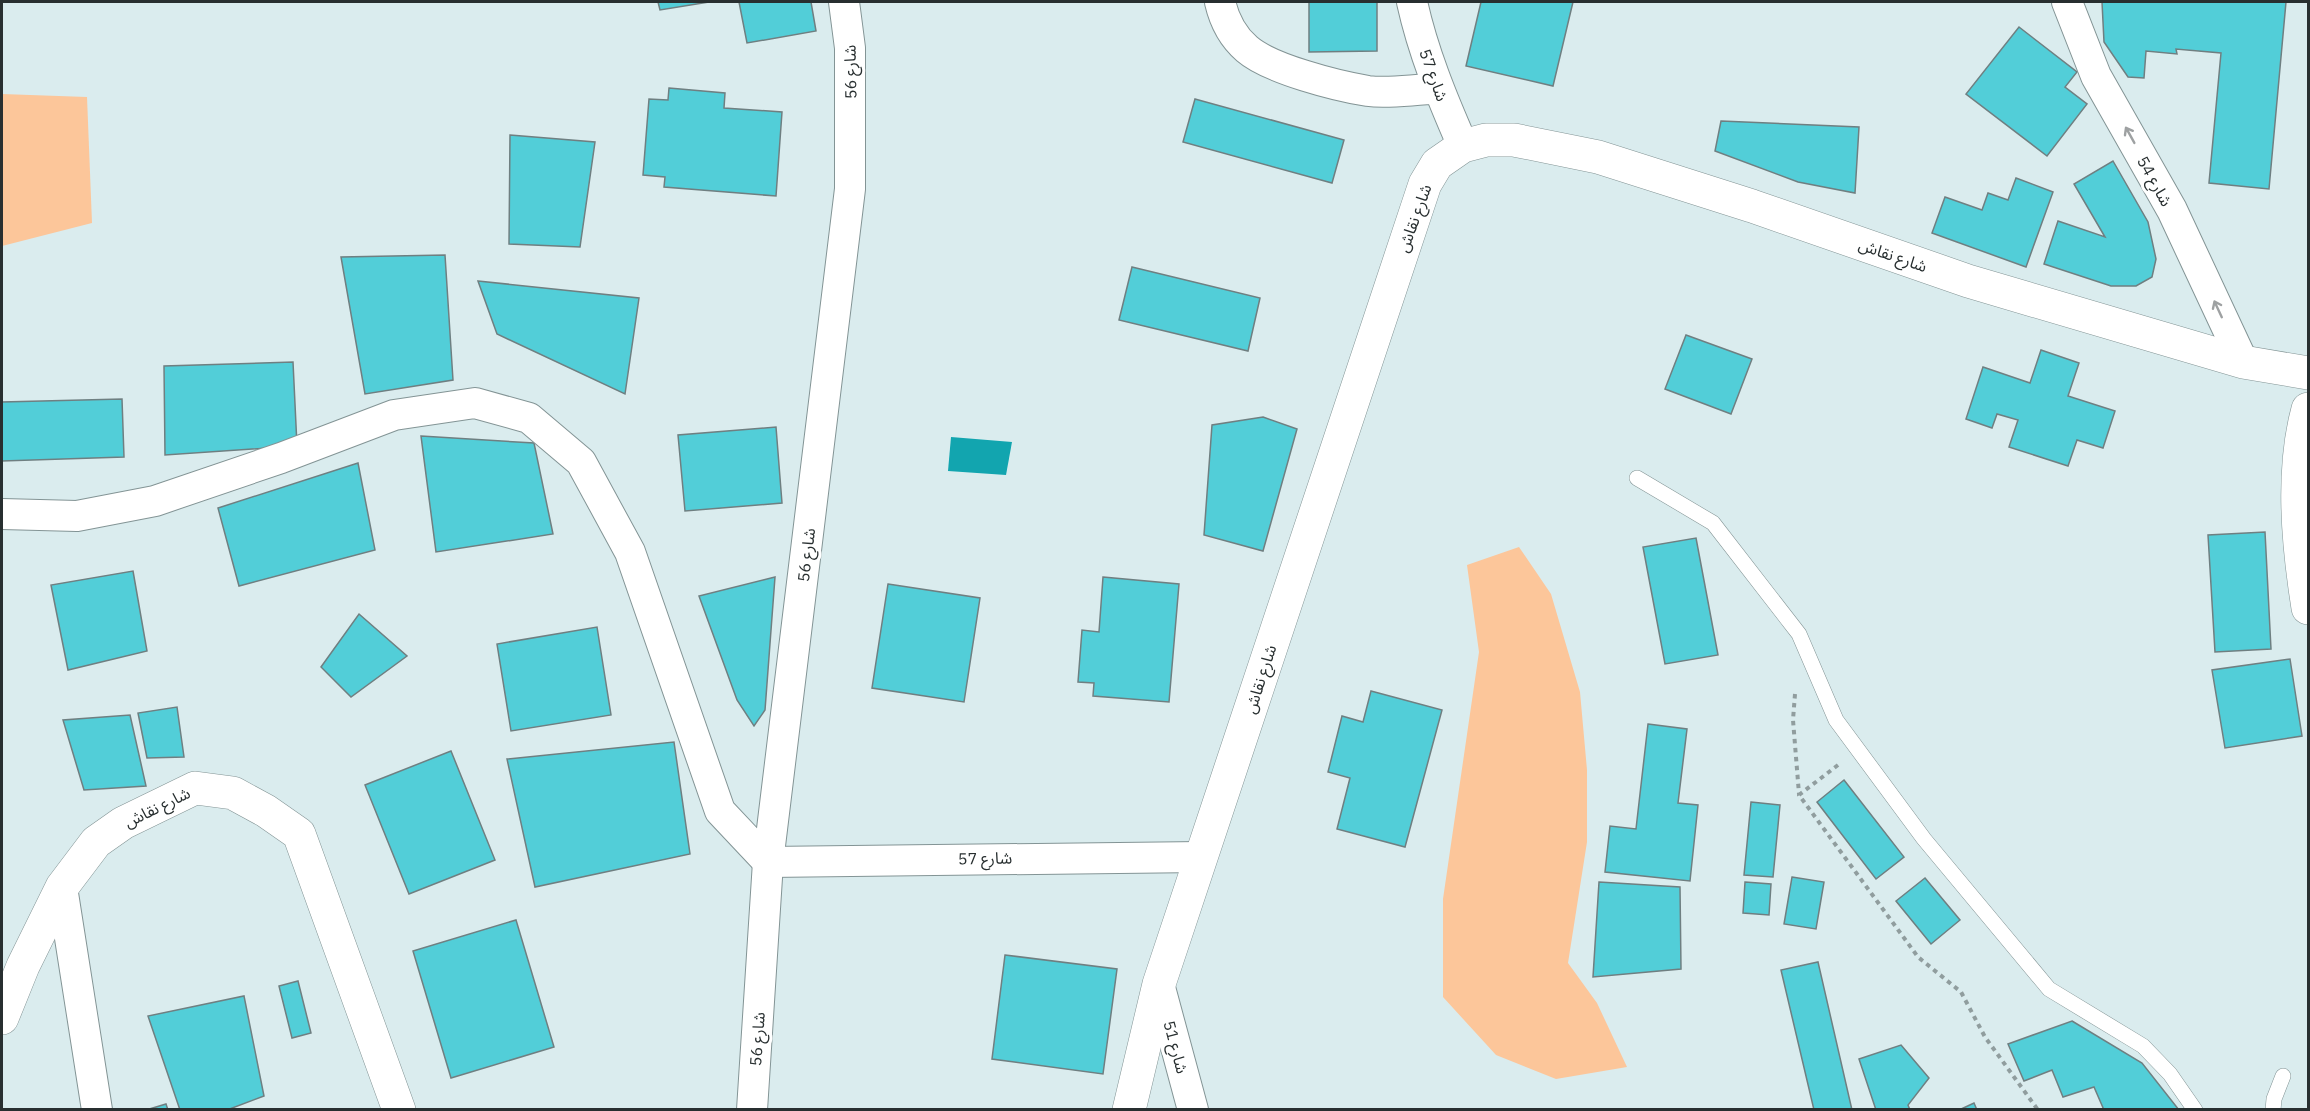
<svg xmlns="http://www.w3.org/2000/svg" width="2310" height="1111" font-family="'IBM Plex Sans','Noto Sans Arabic',sans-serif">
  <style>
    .green { fill: #fcc69a }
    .water { fill: #12a5af }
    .building { fill: #52ced8; stroke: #6f7f81; stroke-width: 1.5 }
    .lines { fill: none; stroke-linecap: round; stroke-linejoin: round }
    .lane-casing { stroke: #839495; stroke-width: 16 }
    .street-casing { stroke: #839495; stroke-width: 32 }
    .secondary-casing { stroke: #839495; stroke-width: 34 }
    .path { stroke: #909d9e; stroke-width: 4; stroke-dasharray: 4.5 4.5; stroke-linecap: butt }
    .lane { stroke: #fff; stroke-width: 15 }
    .street { stroke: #fff; stroke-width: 30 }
    .secondary { stroke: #fff; stroke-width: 33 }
    .oneway { stroke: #9ea1a2 }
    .labels { text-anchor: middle; stroke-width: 6; stroke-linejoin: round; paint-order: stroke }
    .street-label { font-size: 16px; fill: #282f30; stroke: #fff }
  </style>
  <rect width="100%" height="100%" fill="#daecee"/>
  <g class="green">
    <polygon points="2,94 87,97 92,223 2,246"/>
    <polygon points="1519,547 1551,594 1580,692 1587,770 1587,842 1568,963 1597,1003 1627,1067 1556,1079 1496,1055 1443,997 1443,899 1479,652 1467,565"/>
  </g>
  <polygon class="water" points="951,437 1012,442 1006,475 948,471"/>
  <g class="building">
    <polygon points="658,2 709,2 660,10"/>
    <polygon points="739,2 811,2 816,31 747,43"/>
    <polygon points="1309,2 1377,2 1377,51 1309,52"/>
    <polygon points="1481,2 1573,2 1553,86 1466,66"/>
    <polygon points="2102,2 2286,2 2269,189 2209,183 2221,53 2176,49 2177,54 2146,51 2144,78 2128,77 2104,42"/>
    <polygon points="2019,27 2077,72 2065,87 2087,104 2047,156 1966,94"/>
    <polygon points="669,88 725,93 724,108 782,112 776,196 664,187 665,177 643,175 649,99 668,100"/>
    <polygon points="1195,99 1344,140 1332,183 1183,142"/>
    <polygon points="1721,121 1859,127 1855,193 1798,182 1715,151"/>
    <polygon points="510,135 595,142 580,247 509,244"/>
    <polygon points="2113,161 2148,222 2156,259 2152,277 2136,286 2111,286 2044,264 2058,221 2105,237 2074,184"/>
    <polygon points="2016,178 2053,192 2026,267 1932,233 1945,197 1982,210 1988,193 2008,200"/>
    <polygon points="445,255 453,380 365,394 341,257"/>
    <polygon points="1132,267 1260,298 1248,351 1119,320"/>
    <polygon points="478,281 639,298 625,394 497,334"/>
    <polygon points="1686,335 1752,359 1731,414 1665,389"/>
    <polygon points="2041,350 2079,363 2068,396 2115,411 2103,448 2077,440 2068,466 2009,447 2018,420 1997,414 1992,428 1966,419 1983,367 2030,383"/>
    <polygon points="293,362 297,446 165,455 164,366"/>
    <polygon points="122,399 124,457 2,461 2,402"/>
    <polygon points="1263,417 1297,429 1263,551 1204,535 1212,425"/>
    <polygon points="776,427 782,503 685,511 678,435"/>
    <polygon points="421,436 534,443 553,534 436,552"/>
    <polygon points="358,463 375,550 239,586 218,508"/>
    <polygon points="2265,532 2271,649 2215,652 2208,535"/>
    <polygon points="1696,538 1718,655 1665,664 1643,547"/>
    <polygon points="133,571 147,651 68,670 51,585"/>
    <polygon points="775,577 765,710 754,726 737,700 699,596"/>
    <polygon points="1103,577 1179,584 1169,702 1093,696 1094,683 1078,682 1082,630 1099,632"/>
    <polygon points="888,584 980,598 964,702 872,688"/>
    <polygon points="359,614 407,656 351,697 321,667"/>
    <polygon points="597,627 611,715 511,731 497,644"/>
    <polygon points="2290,659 2302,736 2225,748 2212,670"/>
    <polygon points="1371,691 1442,710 1405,847 1337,829 1350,778 1328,772 1342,716 1363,722"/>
    <polygon points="177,707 184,757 147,758 138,713"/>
    <polygon points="130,715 146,786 84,790 63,720"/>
    <polygon points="1648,724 1687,729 1678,803 1698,805 1690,881 1605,872 1610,826 1636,829"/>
    <polygon points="674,742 690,854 535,887 507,759"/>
    <polygon points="451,751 495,860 409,894 365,785"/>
    <polygon points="1844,780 1904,857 1876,879 1817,802"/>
    <polygon points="1751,802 1780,805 1773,877 1744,875"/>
    <polygon points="1792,877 1824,882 1816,929 1784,924"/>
    <polygon points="1925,878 1960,920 1931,944 1896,901"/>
    <polygon points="1599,882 1680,887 1681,969 1593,977"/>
    <polygon points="1745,882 1771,884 1769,915 1743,913"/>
    <polygon points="516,920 554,1047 451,1078 413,951"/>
    <polygon points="1005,955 1117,969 1103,1074 992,1059"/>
    <polygon points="1818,962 1852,1110 1814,1110 1781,970"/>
    <polygon points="298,981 311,1033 292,1038 279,986"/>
    <polygon points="244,996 264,1096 227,1110 180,1110 148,1016"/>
    <polygon points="2072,1021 2142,1063 2179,1110 2104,1110 2094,1087 2063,1097 2052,1070 2024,1081 2008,1044"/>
    <polygon points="1901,1045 1929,1078 1908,1105 1910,1110 1876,1110 1859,1059"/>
    <polygon points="1974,1103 1977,1110 1959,1110"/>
    <polygon points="166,1104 168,1110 146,1110"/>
  </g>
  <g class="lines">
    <defs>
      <g id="lane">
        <polyline points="1637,478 1713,523 1799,634 1836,720 1924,839 2049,989 2143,1046 2170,1074 2195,1110"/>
        <polyline points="2273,1110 2274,1099 2283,1076"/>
      </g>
      <g id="street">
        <path d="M 1220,2 C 1224,19 1233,37 1247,49 C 1270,69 1337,86 1368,91 C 1390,94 1415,89 1437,89"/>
        <path d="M 1412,2 C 1423,52 1442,98 1463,146"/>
        <polyline points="2067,2 2096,76 2172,210 2243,362"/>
        <polyline points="2,514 77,516 155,501 281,458 394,415 475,403 529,418 581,462 630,552 720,811 768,862 1201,857"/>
        <polyline points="62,887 97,1110"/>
        <polyline points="1159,984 1193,1110"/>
        <polyline points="752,1110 768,862 850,189 850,48 844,2"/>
      </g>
      <g id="secondary">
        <path d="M 2308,409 C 2291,471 2298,545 2308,608"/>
        <polyline points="2,1018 23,966 62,887 96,842 123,823 195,788 233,793 266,811 299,834 399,1110"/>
        <polyline points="1129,1110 1159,984 1425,184 1437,164 1463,146 1486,140 1514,140 1598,157 1752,206 1968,281 2243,362 2308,373"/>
      </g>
    </defs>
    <use href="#lane" class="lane-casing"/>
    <use href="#street" class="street-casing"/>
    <use href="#secondary" class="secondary-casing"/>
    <g class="path">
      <polyline points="1795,694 1793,720 1799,794"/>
      <polyline points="1838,765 1799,795 1918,957 1961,992 1985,1037 2038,1110"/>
    </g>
    <use href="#lane" class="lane"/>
    <use href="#street" class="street"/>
    <use href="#secondary" class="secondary"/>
  </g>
  <defs><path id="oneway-shaft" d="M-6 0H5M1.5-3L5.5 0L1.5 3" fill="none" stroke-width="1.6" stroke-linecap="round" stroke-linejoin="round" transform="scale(1.5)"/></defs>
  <g class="oneway">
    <use href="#oneway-shaft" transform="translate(2130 135) rotate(-119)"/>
    <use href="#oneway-shaft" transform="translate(2218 309) rotate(-115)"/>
  </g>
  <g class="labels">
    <g class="street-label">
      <text transform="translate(850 72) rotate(-91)" y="6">شارع 56</text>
      <text transform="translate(1434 75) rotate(70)" y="6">شارع 57</text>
      <text transform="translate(2155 181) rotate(61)" y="6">شارع 54</text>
      <text transform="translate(1414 218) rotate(-70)" y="6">شارع نقاش</text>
      <text transform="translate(1893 255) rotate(19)" y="6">شارع نقاش</text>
      <text transform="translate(806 555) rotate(-83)" y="6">شارع 56</text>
      <text transform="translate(1260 679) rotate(-72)" y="6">شارع نقاش</text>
      <text transform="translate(157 807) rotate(-26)" y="6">شارع نقاش</text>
      <text transform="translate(985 858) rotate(-1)" y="6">شارع 57</text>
      <text transform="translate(757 1039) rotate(-86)" y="6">شارع 56</text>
      <text transform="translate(1176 1047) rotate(75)" y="6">شارع 51</text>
    </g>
  </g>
  <rect width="2310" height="1111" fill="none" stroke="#282f30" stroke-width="6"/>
</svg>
